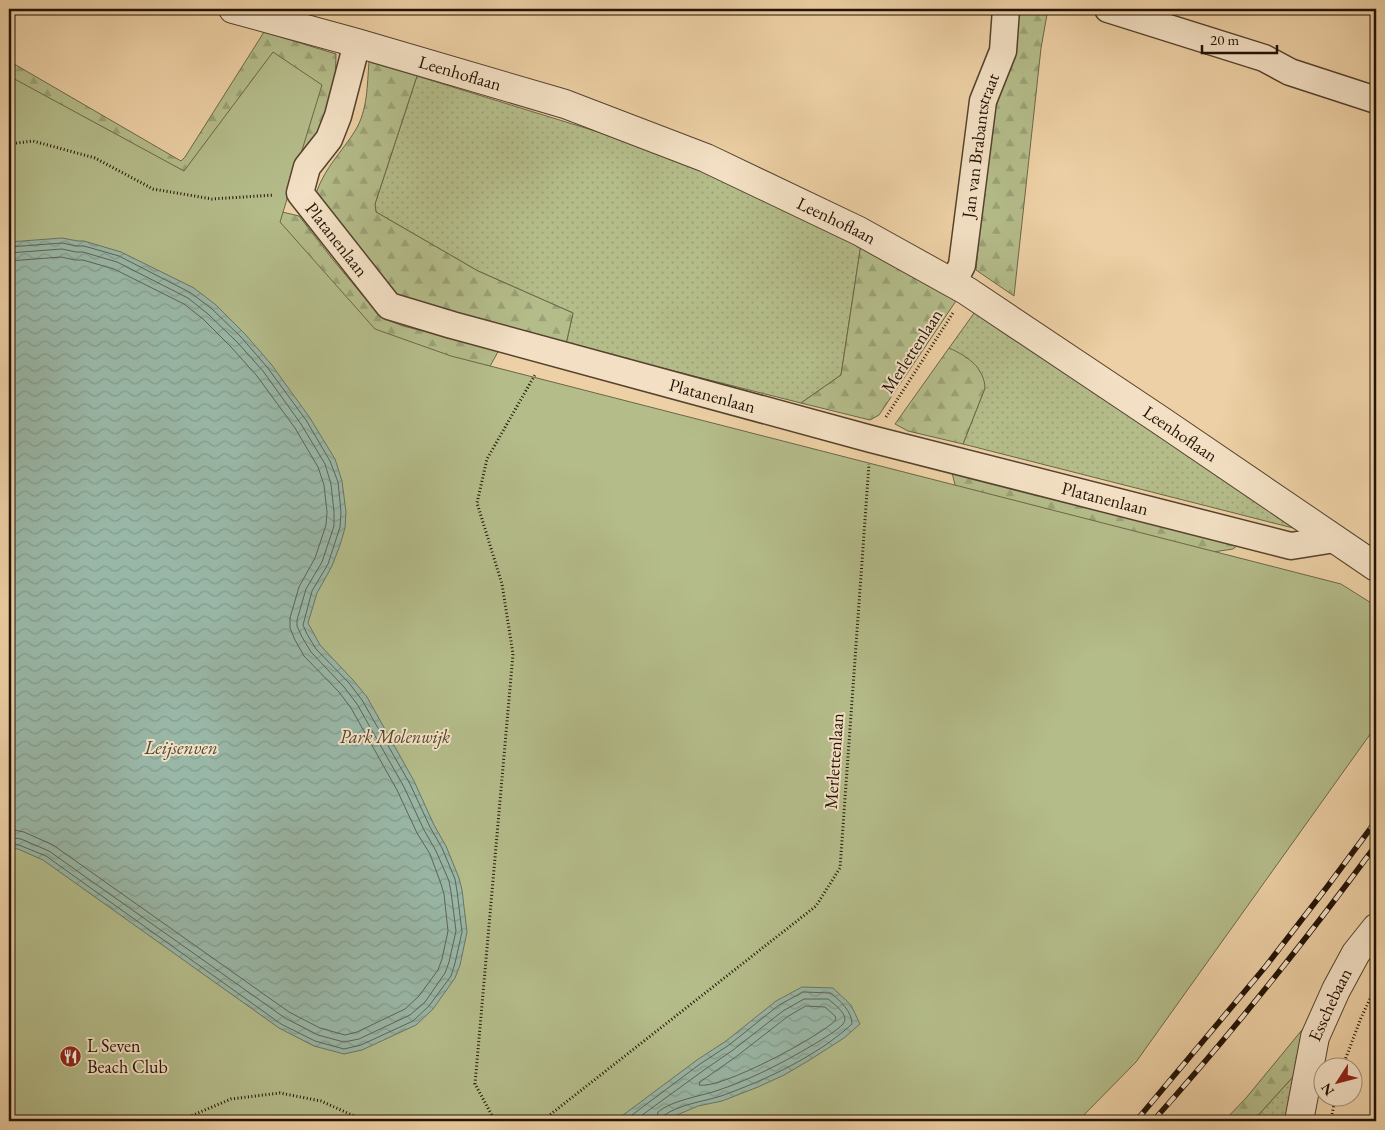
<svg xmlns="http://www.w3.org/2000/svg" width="1385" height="1130" font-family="'EB Garamond',serif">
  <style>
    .grass { fill: url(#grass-dots); stroke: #6b6748 }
    .forest { fill: url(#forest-firs); stroke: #6b6748 }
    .park { fill: #b4bc8a; stroke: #6b6748 }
    .water { fill: url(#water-waves); stroke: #697566 }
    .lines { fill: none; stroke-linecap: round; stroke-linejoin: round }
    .shore { stroke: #5e6456; stroke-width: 1 }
    .minor-casing { stroke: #55422d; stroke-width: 29 }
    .tertiary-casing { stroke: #55422d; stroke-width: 30 }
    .path { stroke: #221205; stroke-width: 3; stroke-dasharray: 1 2.5; stroke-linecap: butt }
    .minor { stroke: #f3e0c4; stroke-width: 26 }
    .tertiary { stroke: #f3e0c4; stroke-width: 28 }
    .rail-casing { stroke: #221205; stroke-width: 5.5 }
    .rail { stroke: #f3e0c4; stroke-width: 4; stroke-dasharray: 11; stroke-linecap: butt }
    .labels { text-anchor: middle; stroke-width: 4; stroke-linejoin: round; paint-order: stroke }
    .street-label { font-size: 18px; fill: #221205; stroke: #f3e0c4 }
    .park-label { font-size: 18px; font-style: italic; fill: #4e452d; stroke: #f3e0c4 }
    .poi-label { font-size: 18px; fill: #221205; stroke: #f3e0c4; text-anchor: start }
    .water-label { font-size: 19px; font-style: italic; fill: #4c4c3e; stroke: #f3e0c4 }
  </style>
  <defs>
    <pattern id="grass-dots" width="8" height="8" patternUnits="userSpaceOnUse" patternTransform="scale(1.25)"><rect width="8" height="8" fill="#b4bc8a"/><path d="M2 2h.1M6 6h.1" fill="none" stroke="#9aa176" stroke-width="1.8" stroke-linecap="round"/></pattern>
    <pattern id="forest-firs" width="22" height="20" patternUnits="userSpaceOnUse" patternTransform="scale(1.25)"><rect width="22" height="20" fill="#b4bc8a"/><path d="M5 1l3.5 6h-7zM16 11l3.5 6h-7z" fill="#9aa176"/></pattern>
    <pattern id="water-waves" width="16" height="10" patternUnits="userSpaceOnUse" patternTransform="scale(1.25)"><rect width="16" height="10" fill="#99b7a7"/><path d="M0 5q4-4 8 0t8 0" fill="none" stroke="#849c8e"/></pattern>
  </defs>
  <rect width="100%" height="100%" fill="#edd0a5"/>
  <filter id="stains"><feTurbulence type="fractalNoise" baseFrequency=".004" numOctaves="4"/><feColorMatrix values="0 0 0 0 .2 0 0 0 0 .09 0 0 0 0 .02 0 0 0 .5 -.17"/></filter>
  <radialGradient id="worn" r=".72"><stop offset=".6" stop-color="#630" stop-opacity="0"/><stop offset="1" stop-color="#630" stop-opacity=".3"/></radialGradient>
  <g class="grass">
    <polygon points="417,76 608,135 696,168 861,244 841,375 801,403 566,344 573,313 478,271 376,212 375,204"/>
    <polygon points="977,309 1297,529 963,444 985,388 949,348"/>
    <polygon points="1300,1069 1292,1121 1253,1121"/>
  </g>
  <g class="forest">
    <polygon points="1018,9 1048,9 1041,48 1014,296 976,270 995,56"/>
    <polygon points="264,32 336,54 335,91 330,113 293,169 228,189 9,134 9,61 181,161 185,157"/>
    <path d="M 369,62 L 417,76 L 375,204 L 376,212 L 478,271 L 573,313 L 566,344 L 395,297 L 316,193 C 326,166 341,153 355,131 C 368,110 367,85 369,62 Z"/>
    <polygon points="244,208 270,209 299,216 334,261 375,310 388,320 403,326 499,350 489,368 393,366"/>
    <polygon points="861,244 958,298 879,415 870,420 801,403 841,375"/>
    <path d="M 949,348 C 967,356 984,367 985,388 L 963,444 L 908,431 L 895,424 Z"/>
    <polygon points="950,465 1239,544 1233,549 1213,552 963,516"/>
    <polygon points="1311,1019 1300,1069 1253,1121 1224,1121 1246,1098"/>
  </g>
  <polygon class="park" points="273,52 322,85 280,222 375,329 451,356 1341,584 1376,606 1376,726 1136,1062 1078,1121 9,1121 9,76 184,171"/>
  <g class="water">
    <polygon points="62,238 78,241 84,241 121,252 194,288 216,305 245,334 271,364 310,418 335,459 342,481 346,512 345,528 340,545 332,566 317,593 308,623 320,645 353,680 367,697 414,781 434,825 446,846 459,878 462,890 467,932 460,965 455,978 433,1009 416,1025 362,1050 344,1054 314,1046 279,1028 43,860 18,849 9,848 9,242"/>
    <polygon points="802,987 833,988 851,1005 860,1024 844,1038 808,1061 784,1075 758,1087 722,1101 698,1106 663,1121 615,1121 697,1060 726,1041 776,1001"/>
  </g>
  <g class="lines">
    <g class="shore">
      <polyline points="9,247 62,243 77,246 84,246 119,256 191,293 212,309 241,337 267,367 306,420 330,461 338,482 341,512 340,527 328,564 312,591 303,625 307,634 316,649 349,683 362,700 410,784 430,827 442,848 455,879 457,891 462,932 455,963 451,976 429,1006 413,1021 361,1045 344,1049 315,1041 281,1024 46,856 19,845 9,843"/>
      <polyline points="9,253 62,249 76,252 83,252 117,262 188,298 208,314 237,342 263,371 301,424 325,464 331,484 334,512 334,526 322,562 306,589 297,620 297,626 302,637 311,652 344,687 357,704 404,787 424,830 436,851 449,881 451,892 456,931 449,962 445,973 425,1002 410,1015 359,1039 344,1042 318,1035 285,1018 49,851 21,839 9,837"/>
      <polyline points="9,261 61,257 75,260 83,260 114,269 184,304 203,319 231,347 257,376 295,428 318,467 324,485 327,512 326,525 315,558 299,587 290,618 290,628 295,640 304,656 339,692 351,708 397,790 417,833 430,854 441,884 444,894 448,931 442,959 438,970 419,996 405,1009 357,1032 345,1035 320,1028 289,1012 53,845 24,832 9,829"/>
      <path d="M 806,1006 L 825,1007 L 835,1016 L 836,1020 C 819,1037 720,1090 699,1085 L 700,1082 L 737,1056 L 787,1017 Z"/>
      <path d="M 624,1121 L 700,1064 L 729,1045 L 779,1005 L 803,992 L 831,993 C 840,1001 852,1011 852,1024 C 817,1056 766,1080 721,1096 C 702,1102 680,1104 663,1116 L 662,1121"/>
      <path d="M 634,1121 L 704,1070 L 733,1050 L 783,1011 L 804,999 L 828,999 C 834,1004 844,1011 845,1019 C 846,1025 830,1034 826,1037 C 792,1058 757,1077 719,1090 C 702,1096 672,1100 658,1112 L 656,1121"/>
    </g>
    <defs>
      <g id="minor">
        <polyline points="1108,9 1264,58 1290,72 1376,100"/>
        <path id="s1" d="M 357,43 L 338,116 L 329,139 L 307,167 L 300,193 L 389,306 L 452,325 L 871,439 L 1291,546 L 1335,539"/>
        <path id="s2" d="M 953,283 L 962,265 L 983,101 L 1003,51 L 1006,9"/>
      </g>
      <g id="tertiary">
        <path id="s3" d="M 233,9 L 357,43 L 565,104 L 706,158 L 859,231 L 967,291 L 1160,420 L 1376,567"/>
        <path id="s4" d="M 1299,1121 L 1315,1037 L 1336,990 L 1356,953 L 1376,928"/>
      </g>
    </defs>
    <use href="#minor" class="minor-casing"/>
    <use href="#tertiary" class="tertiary-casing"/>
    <g class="path">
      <polyline points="9,144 33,141 95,158 153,189 212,199 274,195"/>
      <polyline points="886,417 953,313"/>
      <polyline points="1342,1068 1361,1018 1376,986"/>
      <polyline points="179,1121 231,1099 280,1093 321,1101 365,1121"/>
      <polyline points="495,1121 475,1084 513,654 502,584 477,503 487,459 536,373"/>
      <polyline points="542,1121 816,906 840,868 869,464"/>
      <polyline points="1331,1121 1335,1098"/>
    </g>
    <use href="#minor" class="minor"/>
    <use href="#tertiary" class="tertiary"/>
    <defs>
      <g id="rail">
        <polyline points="1136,1121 1266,966 1327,887 1376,821"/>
        <path d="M 1153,1121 C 1232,1033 1306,940 1376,845"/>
      </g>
    </defs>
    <use href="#rail" class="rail-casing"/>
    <use href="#rail" class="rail"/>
  </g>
  <defs>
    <symbol id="restaurant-disc" viewBox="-11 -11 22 22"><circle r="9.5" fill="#8f2418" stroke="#f3e0c4"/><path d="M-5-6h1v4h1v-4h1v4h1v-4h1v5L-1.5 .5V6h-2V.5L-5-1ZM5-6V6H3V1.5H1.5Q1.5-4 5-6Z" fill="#fff"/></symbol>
  </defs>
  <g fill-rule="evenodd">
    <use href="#restaurant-disc" x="58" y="1044" width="25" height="25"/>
  </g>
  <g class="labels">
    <g class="street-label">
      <text dy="6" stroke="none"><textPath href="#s3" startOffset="236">Leenhoflaan</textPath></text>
      <text dy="6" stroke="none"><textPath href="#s2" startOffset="141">Jan van Brabantstraat</textPath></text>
      <text dy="6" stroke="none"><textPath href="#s3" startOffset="641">Leenhoflaan</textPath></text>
      <text dy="6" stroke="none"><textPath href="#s1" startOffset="222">Platanenlaan</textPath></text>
      <text transform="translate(912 351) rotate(-57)" y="6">Merlettenlaan</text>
      <text dy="6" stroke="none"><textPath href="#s1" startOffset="642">Platanenlaan</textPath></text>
      <text dy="6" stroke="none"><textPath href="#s3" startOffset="1046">Leenhoflaan</textPath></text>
      <text dy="6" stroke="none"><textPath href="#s1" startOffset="1048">Platanenlaan</textPath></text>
      <text transform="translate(834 761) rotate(-86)" y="6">Merlettenlaan</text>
      <text dy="6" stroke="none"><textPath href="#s4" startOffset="121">Esschebaan</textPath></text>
    </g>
    <g class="park-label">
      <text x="395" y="743">Park Molenwijk</text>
    </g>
    <g class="poi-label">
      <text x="87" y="1052">L Seven<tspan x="87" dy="21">Beach Club</tspan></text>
    </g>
    <g class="water-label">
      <text x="181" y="754">Leijsenven</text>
    </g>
  </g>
  <rect width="1385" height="1130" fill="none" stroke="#edd0a5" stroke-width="30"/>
  <rect x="10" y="10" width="1365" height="1110" fill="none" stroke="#221205" stroke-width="2.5"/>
  <rect x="15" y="15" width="1355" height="1100" fill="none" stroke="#221205"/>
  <g transform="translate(1338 1082) rotate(234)"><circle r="24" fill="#f3e0c4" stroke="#9f8e78"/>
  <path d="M0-4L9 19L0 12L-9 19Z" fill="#8f2418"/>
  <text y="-8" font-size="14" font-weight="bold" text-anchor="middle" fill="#221205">N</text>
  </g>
  <path d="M1202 45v8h75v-8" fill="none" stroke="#221205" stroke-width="2.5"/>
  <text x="1210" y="45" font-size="15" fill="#221205" stroke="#f3e0c4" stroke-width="4" paint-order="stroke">20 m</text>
  <rect width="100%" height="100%" filter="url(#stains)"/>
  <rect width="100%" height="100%" fill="url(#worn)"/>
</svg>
